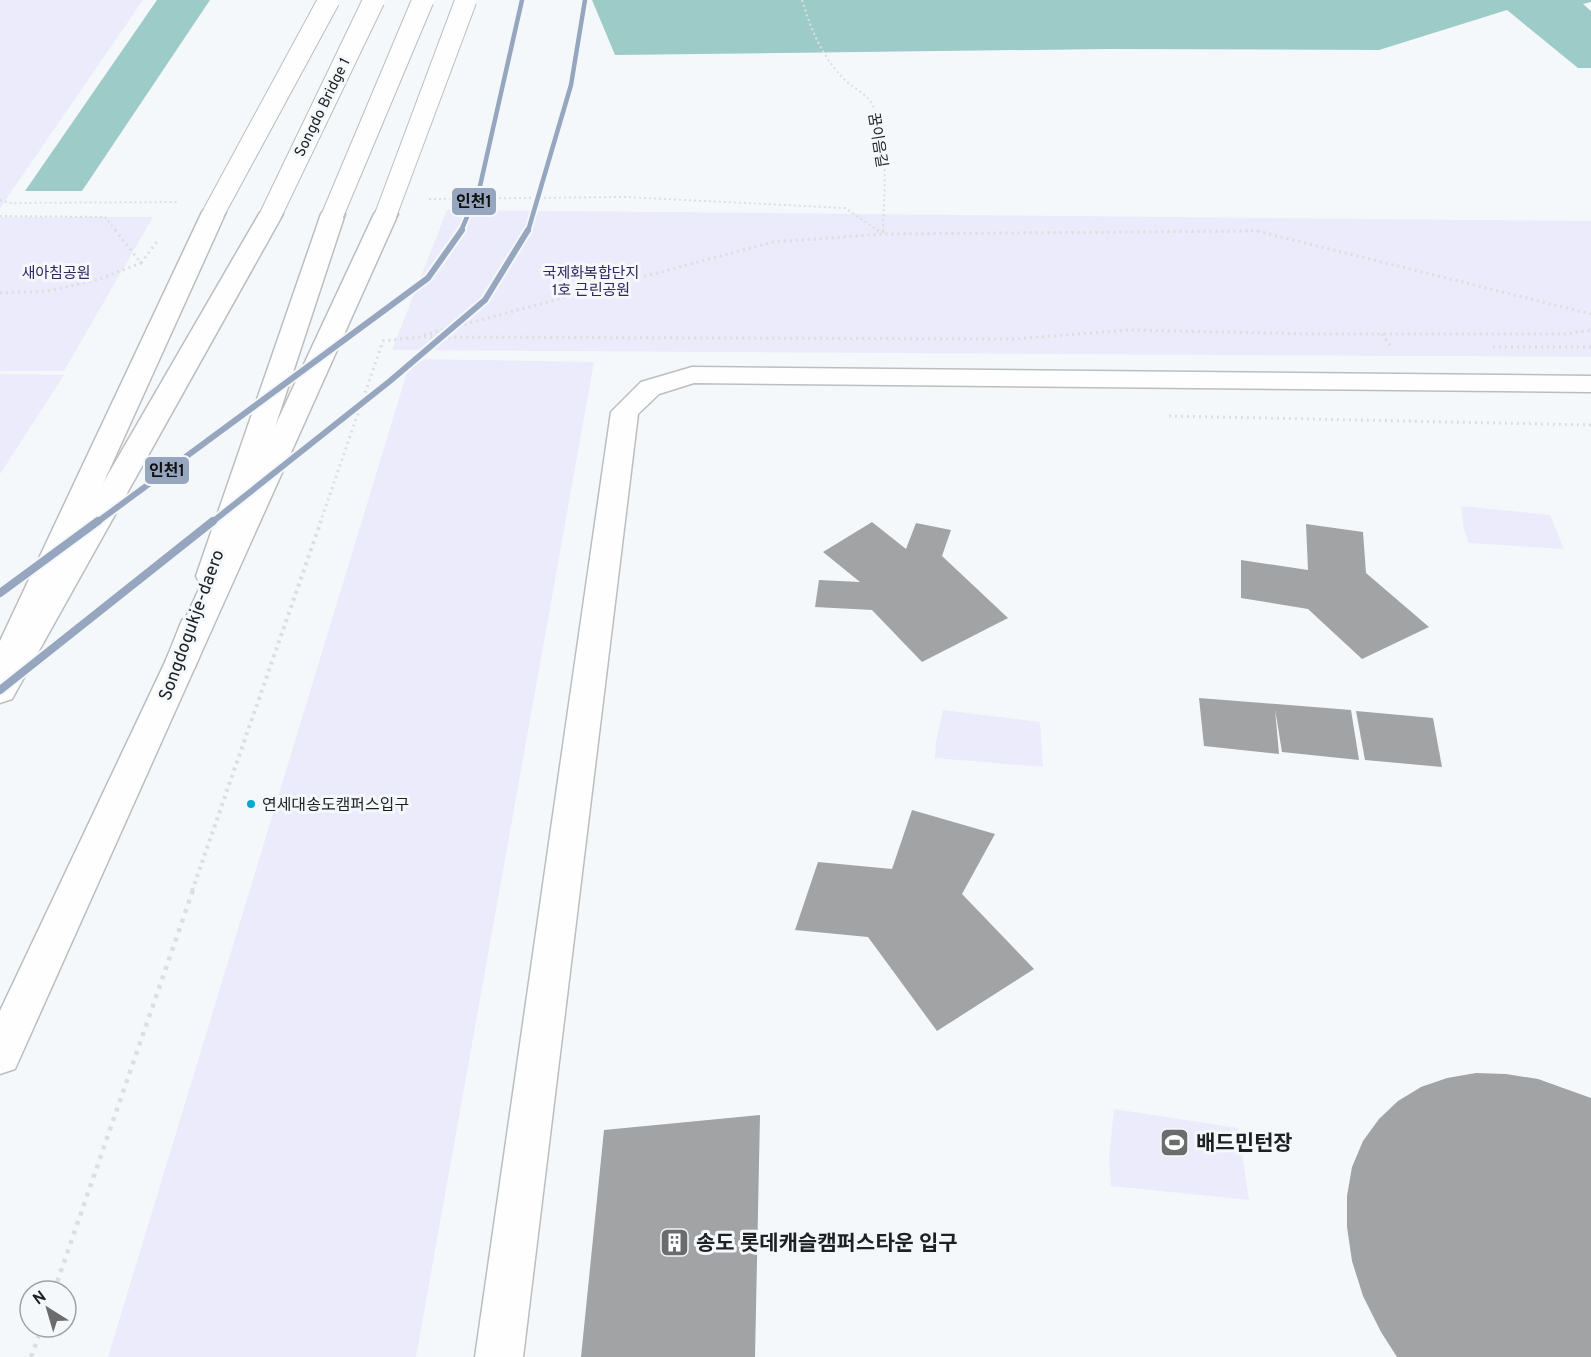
<svg xmlns="http://www.w3.org/2000/svg" width="1591" height="1357" font-family="Overpass,'Noto Sans KR',sans-serif">
  <style>
    .green { fill: #ebebfb }
    .water { fill: #9dccc8 }
    .building { fill: #a1a3a4 }
    .lines { fill: none; stroke-linecap: round; stroke-linejoin: round }
    .minor-casing { stroke: #bbbebf; stroke-width: 3 }
    .secondary-casing { stroke: #bbbebf; stroke-width: 3 }
    .primary-casing { stroke: #bbbebf; stroke-width: 3 }
    .path-far3 { stroke: #dddede; stroke-width: 2; stroke-dasharray: 2 3; stroke-linecap: butt }
    .path-far2 { stroke: #dddede; stroke-width: 3; stroke-dasharray: 2 4; stroke-linecap: butt }
    .path-far1 { stroke: #dddede; stroke-width: 4; stroke-dasharray: 3 4.5; stroke-linecap: butt }
    .path { stroke: #dddede; stroke-width: 4.5; stroke-dasharray: 4 6; stroke-linecap: butt }
    .minor { fill: #fefefe; fill-rule: evenodd }
    .secondary { fill: #fefefe; fill-rule: evenodd }
    .primary { fill: #fefefe; fill-rule: evenodd }
    .secondary-bridge-casing { stroke: #bbbebf; stroke-width: 23; stroke-linecap: butt }
    .primary-bridge-casing { stroke: #bbbebf; stroke-width: 23; stroke-linecap: butt }
    .secondary-bridge { stroke: #fefefe; stroke-width: 21 }
    .primary-bridge { stroke: #fefefe; stroke-width: 21 }
    .metro-1-far2-casing { stroke: #f4f8fb; stroke-width: 8 }
    .metro-1-far1-casing { stroke: #f4f8fb; stroke-width: 10 }
    .metro-1-casing { stroke: #f4f8fb; stroke-width: 12 }
    .metro-1-far2 { stroke: #96a6bf; stroke-width: 4.5 }
    .metro-1-far1 { stroke: #96a6bf; stroke-width: 6 }
    .metro-1 { stroke: #96a6bf; stroke-width: 8 }
    .bus-dot { fill: #00a9ce; stroke: #f4f8fb; stroke-width: 2 }
    .labels { text-anchor: middle; stroke-width: 6; stroke-linejoin: round; paint-order: stroke }
    .far-street-label { font-size: 15px; fill: #1f2021; stroke: #f4f8fb }
    .far-park-label { font-size: 15px; fill: #332760; stroke: #f4f8fb }
    .bus-label { font-size: 16px; fill: #1f2021; stroke: #f4f8fb; text-anchor: start }
    .street-label { font-size: 18px; fill: #1f2021; stroke: #f4f8fb }
    .near-poi-label { font-size: 21px; font-weight: bold; fill: #1f2021; stroke: #f4f8fb; text-anchor: start }
    .line-badge { stroke: #f4f8fb; stroke-width: 2 }
    .pale-badge-label { font-size: 16px; text-anchor: middle; font-weight: bold; fill: #111 }
  </style>
  <rect width="100%" height="100%" fill="#f5f8fa"/>
  <g class="green">
    <polygon points="0,0 143,0 0,208"/>
    <polygon points="447,210 1591,221 1591,357 392,350"/>
    <polygon points="0,217 153,217 64,371 0,371"/>
    <polygon points="411,359 594,362 416,1357 108,1357"/>
    <polygon points="0,374 64,375 0,474"/>
    <polygon points="1461,506 1550,515 1564,549 1469,543 1464,530"/>
    <polygon points="943,710 1040,722 1043,767 935,758 936,742"/>
    <polygon points="1114,1109 1238,1128 1249,1200 1111,1186 1109,1158"/>
  </g>
  <g class="water">
    <polygon points="157,0 210,0 82,191 25,191"/>
    <polygon points="592,0 1591,0 1591,2 1583,4 1591,11 1591,68 1578,68 1507,10 1379,50 1109,49 615,55"/>
  </g>
  <g class="building">
    <polygon points="872,522 906,549 916,523 951,530 942,556 1008,618 922,662 872,610 815,607 819,580 860,582 823,552"/>
    <polygon points="1306,524 1363,532 1366,573 1429,627 1362,659 1308,609 1241,598 1241,560 1308,570"/>
    <polygon points="1199,698 1351,710 1359,760 1282,752 1275,709 1279,754 1204,746"/>
    <polygon points="1356,711 1433,718 1442,767 1365,760"/>
    <polygon points="912,810 995,834 962,894 1034,969 937,1031 868,937 795,930 818,862 892,869"/>
    <polygon points="1476,1073 1506,1074 1538,1079 1591,1098 1591,1357 1397,1357 1381,1332 1363,1296 1352,1261 1347,1227 1347,1196 1352,1167 1363,1141 1379,1119 1398,1101 1421,1087 1447,1078"/>
    <polygon points="760,1115 755,1357 581,1357 604,1130"/>
  </g>
  <g class="lines">
    <defs>
      <polygon id="minor" points="692,367 1591,376 1591,392 694,383 659,394 638,414 523,1357 475,1357 611,412 641,382"/>
      <g id="secondary">
        <polygon points="271,207 279,209 283,214 12,699 0,703 0,661 259,214 263,209"/>
        <polygon points="333,207 341,209 345,214 226,576 222,584 211,587 200,584 196,576 321,214 325,209"/>
        <polygon points="193,616 204,620 209,628 198,660 15,1069 0,1074 0,1011 166,660 182,620"/>
      </g>
      <g id="primary">
        <polygon points="214,205 222,207 226,212 16,676 12,685 0,688 0,641 202,212 206,207"/>
        <polygon points="386,207 394,209 398,214 198,660 194,669 182,672 170,669 166,660 374,214 378,209"/>
      </g>
    </defs>
    <use href="#minor" class="minor-casing"/>
    <use href="#secondary" class="secondary-casing"/>
    <use href="#primary" class="primary-casing"/>
    <g class="path-far3">
      <path d="M 802,0 C 811,30 822,57 845,80 C 853,88 866,93 872,104 C 890,138 884,194 883,231"/>
      <polyline points="429,199 624,197 845,208 879,231"/>
      <polyline points="0,200 11,203 179,202"/>
      <polyline points="0,216 105,217 116,231"/>
      <polyline points="1246,231 1257,231"/>
    </g>
    <g class="path-far2">
      <polyline points="115,230 141,263 159,239"/>
      <polyline points="877,230 882,233"/>
      <polyline points="883,233 883,230"/>
      <polyline points="0,293 48,291 97,280 141,263"/>
      <polyline points="1382,334 1392,348"/>
      <polyline points="424,335 773,242 883,234 1257,231 1591,314"/>
      <polyline points="1493,347 1591,347"/>
      <polyline points="1169,416 1591,425"/>
      <polyline points="320,523 383,341 418,337 1014,339 1129,330 1317,334 1564,334 1591,330"/>
    </g>
    <polyline class="path-far1" points="192,891 321,521"/>
    <g class="path">
      <polyline points="54,1291 193,890"/>
      <polyline points="31,1357 42,1327"/>
    </g>
    <use href="#minor" class="minor"/>
    <use href="#secondary" class="secondary"/>
    <use href="#primary" class="primary"/>
    <defs>
      <g id="secondary-bridge">
        <polyline points="271,214 374,0"/>
        <polyline points="333,214 423,0"/>
      </g>
      <g id="primary-bridge">
        <polyline points="214,212 329,0"/>
        <polyline points="386,214 466,0"/>
      </g>
    </defs>
    <use href="#secondary-bridge" class="secondary-bridge-casing"/>
    <use href="#primary-bridge" class="primary-bridge-casing"/>
    <use href="#secondary-bridge" class="secondary-bridge"/>
    <use href="#primary-bridge" class="primary-bridge"/>
    <defs>
      <g id="metro-1-far2">
        <polyline points="461,231 480,186 522,0"/>
        <polyline points="528,231 571,85 585,0"/>
      </g>
      <g id="metro-1-far1">
        <polyline points="96,523 428,278 462,230"/>
        <polyline points="211,523 390,381 485,300 528,230"/>
      </g>
      <g id="metro-1">
        <polyline points="0,593 98,521"/>
        <polyline points="0,690 213,521"/>
      </g>
    </defs>
    <use href="#metro-1-far2" class="metro-1-far2-casing"/>
    <use href="#metro-1-far1" class="metro-1-far1-casing"/>
    <use href="#metro-1" class="metro-1-casing"/>
    <use href="#metro-1-far2" class="metro-1-far2"/>
    <use href="#metro-1-far1" class="metro-1-far1"/>
    <use href="#metro-1" class="metro-1"/>
  </g>
  <defs>
    <symbol id="stadium-square" viewBox="-11 -11 22 22"><rect x="-9" y="-9" width="18" height="18" rx="4" fill="#6a6c6d" stroke="#f4f8fb"/><path d="M0-5a6.5 5 0 1 0 0 10a6.5 5 0 1 0 0-10ZM-3.5-1.8h7v3.6h-7Z" fill="#fff"/></symbol>
    <symbol id="building-square" viewBox="-11 -11 22 22"><rect x="-9" y="-9" width="18" height="18" rx="4" fill="#6a6c6d" stroke="#f4f8fb"/><path d="M-4-6H4V6H1V3H-1V6H-4ZM-2.5-4.3h1.7v1.8h-1.7ZM.8-4.3h1.7v1.8H.8ZM-2.5-1h1.7V.8h-1.7ZM.8-1h1.7V.8H.8Z" fill="#fff"/></symbol>
  </defs>
  <g fill-rule="evenodd">
    <use href="#stadium-square" x="1158" y="1126" width="33" height="33"/>
    <use href="#building-square" x="658" y="1226" width="33" height="33"/>
  </g>
  <circle class="bus-dot" cx="251" cy="804" r="5"/>
  <g class="labels">
    <g class="far-street-label">
      <text transform="translate(322 107) rotate(-64)" y="5">Songdo Bridge 1</text>
      <text transform="translate(878 140) rotate(81)" y="5">꿈이음길</text>
    </g>
    <g class="far-park-label">
      <text x="56" y="278">새아침공원</text>
      <text x="591" y="278">국제화복합단지<tspan x="591" dy="17">1호 근린공원</tspan></text>
    </g>
    <g class="bus-label">
      <text x="262" y="810">연세대송도캠퍼스입구</text>
    </g>
    <g class="street-label">
      <text transform="translate(191 625) rotate(-70)" y="6">Songdogukje-daero</text>
    </g>
    <g class="near-poi-label">
      <text x="1196" y="1150">배드민턴장</text>
      <text x="696" y="1250">송도 롯데캐슬캠퍼스타운 입구</text>
    </g>
  </g>
  <g class="line-badge">
    <rect x="451" y="187" width="46" height="29" rx="6" fill="#96a6bf"/>
    <rect x="144" y="456" width="46" height="29" rx="6" fill="#96a6bf"/>
  </g>
  <g class="pale-badge-label">
    <text x="474" y="207">인천1</text>
    <text x="167" y="476">인천1</text>
  </g>
  <g transform="translate(48 1309) rotate(323)"><circle r="28" fill="#f4f8fb" stroke="#9fa2a4" stroke-width="1.5"/>
  <path d="M0-4.5L10 22L0 15L-10 22Z" fill="#6a6c6d"/>
  <text y="-9" font-size="16" font-weight="bold" text-anchor="middle" fill="#1f2021">N</text>
  </g>
</svg>
